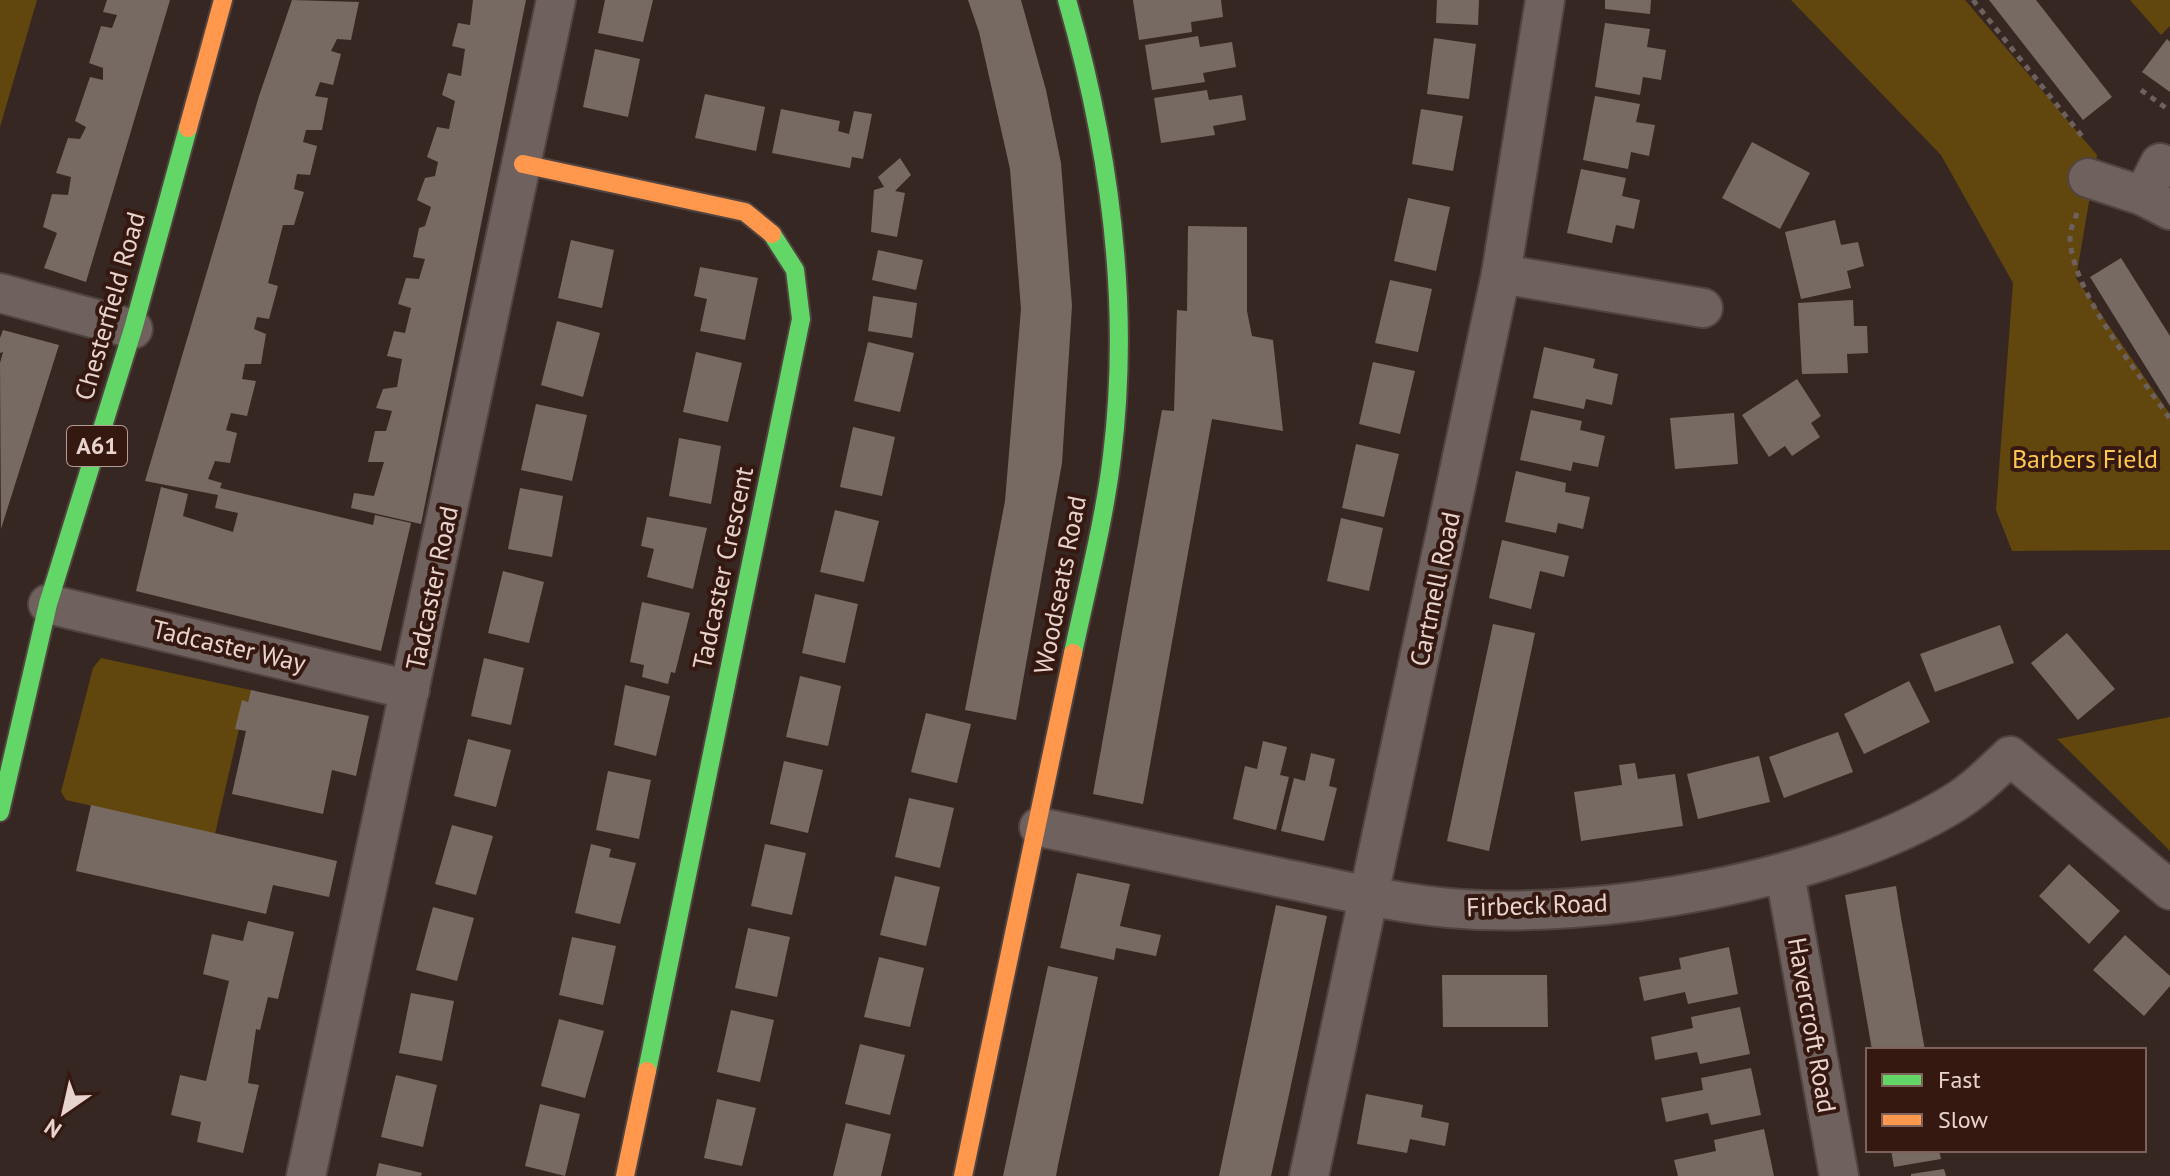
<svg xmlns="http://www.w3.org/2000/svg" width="2170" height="1176" font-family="'PT Sans',sans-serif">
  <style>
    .green { fill: #61470d }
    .building { fill: #776a63 }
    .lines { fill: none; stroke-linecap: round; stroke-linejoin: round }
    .street-casing { stroke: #514440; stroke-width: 42 }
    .fast-casing { stroke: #514440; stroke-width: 22 }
    .slow-casing { stroke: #514440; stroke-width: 22 }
    .path { stroke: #6d605d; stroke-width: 5; stroke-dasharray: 6 6; stroke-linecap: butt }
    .street { stroke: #6f625e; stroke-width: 38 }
    .fast { stroke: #63d668; stroke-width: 18 }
    .slow { stroke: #ff974d; stroke-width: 18 }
    .labels { text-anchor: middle; stroke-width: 8; stroke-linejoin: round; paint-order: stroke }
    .shield { fill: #351810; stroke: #b29c95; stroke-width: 2 }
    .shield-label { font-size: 24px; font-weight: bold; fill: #e8d4ce }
    .street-label { font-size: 26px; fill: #e8d4ce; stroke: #351810 }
    .park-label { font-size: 26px; fill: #fdc850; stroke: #351810 }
  </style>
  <rect width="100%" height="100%" fill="#372722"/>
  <g class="green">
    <polygon points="0,0 37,0 0,127"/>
    <polygon points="1791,0 1965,0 2097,155 2076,278 2170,414 2170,550 2012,551 1996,510 2013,283 1941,155"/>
    <polygon points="2130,0 2170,0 2170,26 2161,35"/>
    <polygon points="101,658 251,690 248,702 242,701 236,728 239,729 215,834 66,800 61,792 93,668"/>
    <polygon points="2170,717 2170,851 2057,739"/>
  </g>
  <g class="building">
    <polygon points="107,0 170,0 86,282 44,268 57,233 43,227 52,194 68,195 71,177 56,173 68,138 80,139 86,127 75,121 90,77 103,80 103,68 89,63 101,26 112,28 117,15 103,12"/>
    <polygon points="292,0 359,2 351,40 337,39 331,51 341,54 333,85 320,82 315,96 328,98 322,130 306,130 303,142 317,146 310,175 297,174 294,189 304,192 294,225 283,225 268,283 278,286 269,319 257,317 254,329 266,334 261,364 245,364 242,379 256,381 247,416 231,413 226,430 237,433 230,463 215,461 208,479 222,483 220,488 373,525 375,515 411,523 381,651 136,591 161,487 188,494 183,516 233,532 238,513 215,508 218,495 145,481 259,96"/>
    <polygon points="473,0 526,0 421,524 351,508 354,493 374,496 384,462 368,462 375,431 386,431 392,411 376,408 383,389 397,387 402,359 387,356 394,331 405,333 411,308 398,304 406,278 419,279 425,259 413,257 419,228 425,226 431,207 417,200 425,178 435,176 438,162 427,157 437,127 449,129 455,101 442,95 448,73 461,76 465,49 452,46 458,23 470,25"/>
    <polygon points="605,0 653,0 643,42 598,33"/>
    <polygon points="968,0 1021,0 1046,90 1061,163 1072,306 1062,463 1016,720 965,710 1005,501 1021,309 1010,169 979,32"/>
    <polygon points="1133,0 1221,0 1223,17 1191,22 1192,32 1139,40"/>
    <polygon points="1437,0 1479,0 1478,25 1436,23"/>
    <polygon points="1605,0 1651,0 1650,14 1605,9"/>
    <polygon points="1989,0 2036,0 2112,97 2083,120"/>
    <polygon points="1605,23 1650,29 1647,47 1666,50 1661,80 1643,77 1640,95 1595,87"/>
    <polygon points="1198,36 1200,47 1232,42 1236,67 1203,73 1205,82 1152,90 1145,45"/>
    <polygon points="1434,38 1476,44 1469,99 1427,94"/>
    <polygon points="2167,39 2170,42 2170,92 2142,72"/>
    <polygon points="595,49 640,59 628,117 583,107"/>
    <polygon points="1207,90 1209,100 1242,95 1246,120 1213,126 1215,135 1161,143 1154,98"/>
    <polygon points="705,94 765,107 756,151 695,138"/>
    <polygon points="1595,96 1640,104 1636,122 1655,125 1649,156 1631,152 1628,169 1583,160"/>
    <polygon points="781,109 840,121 838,131 849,134 854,111 872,114 863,159 852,157 850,168 772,153"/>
    <polygon points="1421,109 1463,116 1453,171 1412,164"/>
    <polygon points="1752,142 1810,173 1780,229 1722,198"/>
    <polygon points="900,158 911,175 895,191 905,193 897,237 871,232 874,190 884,187 878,177"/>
    <polygon points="1581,169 1626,178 1622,196 1640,200 1634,229 1616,225 1612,243 1567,233"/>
    <polygon points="1408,198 1450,207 1436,271 1394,261"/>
    <polygon points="1835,220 1841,245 1858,242 1864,266 1847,271 1851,288 1801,299 1785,232"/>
    <polygon points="1188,226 1247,227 1247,311 1252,336 1273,340 1283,431 1212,419 1143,804 1093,794 1162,410 1174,411 1177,310 1187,311"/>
    <polygon points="571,240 614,250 602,308 558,298"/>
    <polygon points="878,250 923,260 916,290 872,280"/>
    <polygon points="2121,258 2170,336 2170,406 2090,277"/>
    <polygon points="700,267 758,278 745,340 700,331 707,299 694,296"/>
    <polygon points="1390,280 1432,289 1418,352 1375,343"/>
    <polygon points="873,296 917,303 912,338 868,331"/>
    <polygon points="1853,300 1854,326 1867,326 1868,353 1847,354 1848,373 1802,374 1798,303"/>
    <polygon points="557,321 600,333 583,397 541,385"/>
    <polygon points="3,330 59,345 1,529 0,363 3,352 0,353 0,338"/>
    <polygon points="868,342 914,353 900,412 854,401"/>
    <polygon points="1544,347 1595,359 1593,368 1618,374 1612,405 1586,399 1584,409 1533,398"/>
    <polygon points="696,352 742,363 728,422 683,412"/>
    <polygon points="1373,362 1415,371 1400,434 1359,424"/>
    <polygon points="1797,379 1821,416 1811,423 1820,437 1792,456 1785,446 1769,457 1742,415"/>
    <polygon points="536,404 587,415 572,481 521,470"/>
    <polygon points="1531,410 1582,421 1580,430 1605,436 1598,467 1573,462 1571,471 1520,460"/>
    <polygon points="1734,413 1738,464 1675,469 1670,418"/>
    <polygon points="853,427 895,437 882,496 840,487"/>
    <polygon points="679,438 721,446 711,504 669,496"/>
    <polygon points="1356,444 1399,454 1384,517 1342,508"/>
    <polygon points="1516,471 1566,483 1565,492 1590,497 1583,529 1558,523 1556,533 1505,522"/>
    <polygon points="520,488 563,496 552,557 508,549"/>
    <polygon points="835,510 879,521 864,582 820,572"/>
    <polygon points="647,517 707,528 693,589 647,577 654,549 641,546"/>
    <polygon points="1341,518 1383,528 1369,591 1327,581"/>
    <polygon points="1502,540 1569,556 1564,577 1540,571 1531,609 1489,598"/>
    <polygon points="503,571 544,582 529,643 488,633"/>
    <polygon points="815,594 858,604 845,663 802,653"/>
    <polygon points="642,602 690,613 675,673 671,672 668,684 642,677 644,665 630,662"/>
    <polygon points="1493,624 1535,633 1489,851 1447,841"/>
    <polygon points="2000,625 2014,663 1935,692 1920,654"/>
    <polygon points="2067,633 2115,689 2078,720 2031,663"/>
    <polygon points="484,658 524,668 511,725 471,716"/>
    <polygon points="800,676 841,686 828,746 786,737"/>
    <polygon points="1909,681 1930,722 1864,754 1844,714"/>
    <polygon points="625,685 670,696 656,756 614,745"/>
    <polygon points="251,690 369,716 356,776 332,770 323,814 232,794 246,731 235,729 242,700 248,702"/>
    <polygon points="926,713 971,724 957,783 911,772"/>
    <polygon points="1838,732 1853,772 1784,798 1769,757"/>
    <polygon points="468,739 511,750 496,807 454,796"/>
    <polygon points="1263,741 1287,747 1280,775 1289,777 1276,830 1233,819 1245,766 1257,769"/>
    <polygon points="1311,753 1335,759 1329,786 1337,788 1324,841 1281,831 1294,778 1305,781"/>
    <polygon points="1759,756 1770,802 1698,819 1687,774"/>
    <polygon points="784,761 823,770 808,833 770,824"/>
    <polygon points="1635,763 1638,779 1675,774 1683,826 1581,841 1574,792 1622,785 1619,765"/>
    <polygon points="608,771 651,780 639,839 596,830"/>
    <polygon points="909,798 954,808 940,868 895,857"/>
    <polygon points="91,805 337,861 329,897 273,885 266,914 76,871"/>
    <polygon points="452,825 493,836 476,895 435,884"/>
    <polygon points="591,844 611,849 609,857 636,863 620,924 575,913"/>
    <polygon points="765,844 806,853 792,915 751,906"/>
    <polygon points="2069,864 2120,911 2089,944 2039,896"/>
    <polygon points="1077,873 1130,884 1120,926 1161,935 1156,956 1116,948 1114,960 1060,948"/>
    <polygon points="895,876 940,887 926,946 880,935"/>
    <polygon points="1896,886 1901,918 1925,1050 1872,1050 1867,1021 1845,895"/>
    <polygon points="1276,905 1327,916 1287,1104 1271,1176 1219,1176"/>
    <polygon points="433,907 474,918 457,981 416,970"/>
    <polygon points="248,921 294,932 278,999 268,997 260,1030 256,1029 248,1083 259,1085 243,1153 197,1142 201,1122 171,1115 180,1075 206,1081 229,981 203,974 212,934 243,941"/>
    <polygon points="748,928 790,937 777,997 735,988"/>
    <polygon points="2125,935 2170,976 2170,986 2144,1016 2093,970"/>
    <polygon points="572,937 616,946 603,1005 559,995"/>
    <polygon points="1729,947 1738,994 1688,1004 1685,992 1644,1001 1639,977 1681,969 1679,958"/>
    <polygon points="879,957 924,968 910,1027 864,1017"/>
    <polygon points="1048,966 1098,977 1058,1165 1056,1176 1003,1176"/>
    <polygon points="1442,975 1547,975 1548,1027 1443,1027"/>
    <polygon points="411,993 454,1001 442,1061 399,1053"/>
    <polygon points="1740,1007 1750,1054 1700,1064 1697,1052 1655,1060 1651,1037 1693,1028 1691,1017"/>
    <polygon points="731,1010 774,1020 760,1082 717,1072"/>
    <polygon points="559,1019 604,1031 585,1098 541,1086"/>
    <polygon points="860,1044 905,1055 890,1115 845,1104"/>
    <polygon points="1751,1068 1761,1115 1711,1125 1708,1113 1666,1122 1661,1098 1703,1090 1701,1078"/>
    <polygon points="396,1075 437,1085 423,1147 381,1137"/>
    <polygon points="1366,1094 1423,1105 1421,1117 1449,1123 1445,1146 1410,1139 1407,1153 1357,1144"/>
    <polygon points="717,1099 756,1108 742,1166 704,1158"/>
    <polygon points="540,1104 580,1114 565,1176 525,1166"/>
    <polygon points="846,1123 891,1134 881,1176 833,1176"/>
    <polygon points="1764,1129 1774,1176 1678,1176 1674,1160 1716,1151 1714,1140"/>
    <polygon points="1891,1150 1939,1150 1941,1159 1894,1167"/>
    <polygon points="379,1163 422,1173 421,1176 376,1176"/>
    <polygon points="1944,1169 1946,1176 1911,1176 1911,1174"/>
  </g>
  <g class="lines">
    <defs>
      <g id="street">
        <polyline points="2088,178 2143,196 2170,210"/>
        <polyline points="2143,196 2160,163"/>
        <polyline points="1501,274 1703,308"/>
        <polyline points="0,293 133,329"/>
        <polyline points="48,604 410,690"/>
        <path d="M 1039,827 C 1120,844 1201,861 1282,878 C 1337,889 1393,903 1449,908 C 1596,921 1828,881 1954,803 C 1975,790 1992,773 2010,756 L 2170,890"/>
        <polyline points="1785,874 1839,1176"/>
        <polyline points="306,1176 556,0"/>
        <polyline points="1309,1176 1501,274 1545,0"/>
      </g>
      <g id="fast">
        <path d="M 1067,0 C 1110,149 1131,301 1112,456 C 1104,522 1087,587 1073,653"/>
        <polyline points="0,812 48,604 133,329 188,128"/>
        <polyline points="647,1071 801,319 795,270 772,234"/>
      </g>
      <g id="slow">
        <polyline points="188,128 223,0"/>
        <polyline points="523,164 745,212 772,234"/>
        <polyline points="625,1176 647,1071"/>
        <polyline points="963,1176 1073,653"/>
      </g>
    </defs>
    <use href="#street" class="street-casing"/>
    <use href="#fast" class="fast-casing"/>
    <use href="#slow" class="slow-casing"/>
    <g class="path">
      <polyline points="1973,0 2085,140"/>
      <polyline points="2141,90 2170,111"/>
      <path d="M 2077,213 C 2075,220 2070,229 2070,236 C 2070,290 2140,375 2170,419"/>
    </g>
    <use href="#street" class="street"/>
    <use href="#fast" class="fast"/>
    <use href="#slow" class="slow"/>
  </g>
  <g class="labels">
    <rect class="shield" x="67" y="426" width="60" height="40" rx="6"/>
    <g class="shield-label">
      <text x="97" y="454">A61</text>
    </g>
    <g class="street-label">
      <text transform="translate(110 306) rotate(-74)" y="9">Chesterfield Road</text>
      <text transform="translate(723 568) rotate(-78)" y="9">Tadcaster Crescent</text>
      <text transform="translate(1060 585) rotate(-79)" y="9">Woodseats Road</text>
      <text transform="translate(432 588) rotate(-78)" y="9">Tadcaster Road</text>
      <text transform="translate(1435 589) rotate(-78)" y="9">Cartmell Road</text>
      <text transform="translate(229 646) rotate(13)" y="9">Tadcaster Way</text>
      <text transform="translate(1537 905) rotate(-2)" y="9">Firbeck Road</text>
      <text transform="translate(1812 1025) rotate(80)" y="9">Havercroft Road</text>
    </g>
    <g class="park-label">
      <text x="2085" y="468">Barbers Field</text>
    </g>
  </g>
  <rect x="1866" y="1048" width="280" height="104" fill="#351810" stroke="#7d635c" stroke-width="2"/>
  <rect x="1882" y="1074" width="40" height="12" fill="#63d668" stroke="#7d635c" stroke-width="2"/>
  <text x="1938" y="1088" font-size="24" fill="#e8d4ce">Fast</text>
  <rect x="1882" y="1114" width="40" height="12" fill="#ff974d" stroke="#7d635c" stroke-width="2"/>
  <text x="1938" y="1128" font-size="24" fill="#e8d4ce">Slow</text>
  <g transform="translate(64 1112) rotate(214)" stroke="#351810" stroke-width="6" paint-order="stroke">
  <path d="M0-6L14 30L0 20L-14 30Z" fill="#e8d4ce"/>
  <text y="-12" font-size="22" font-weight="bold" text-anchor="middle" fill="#e8d4ce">N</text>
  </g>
</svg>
